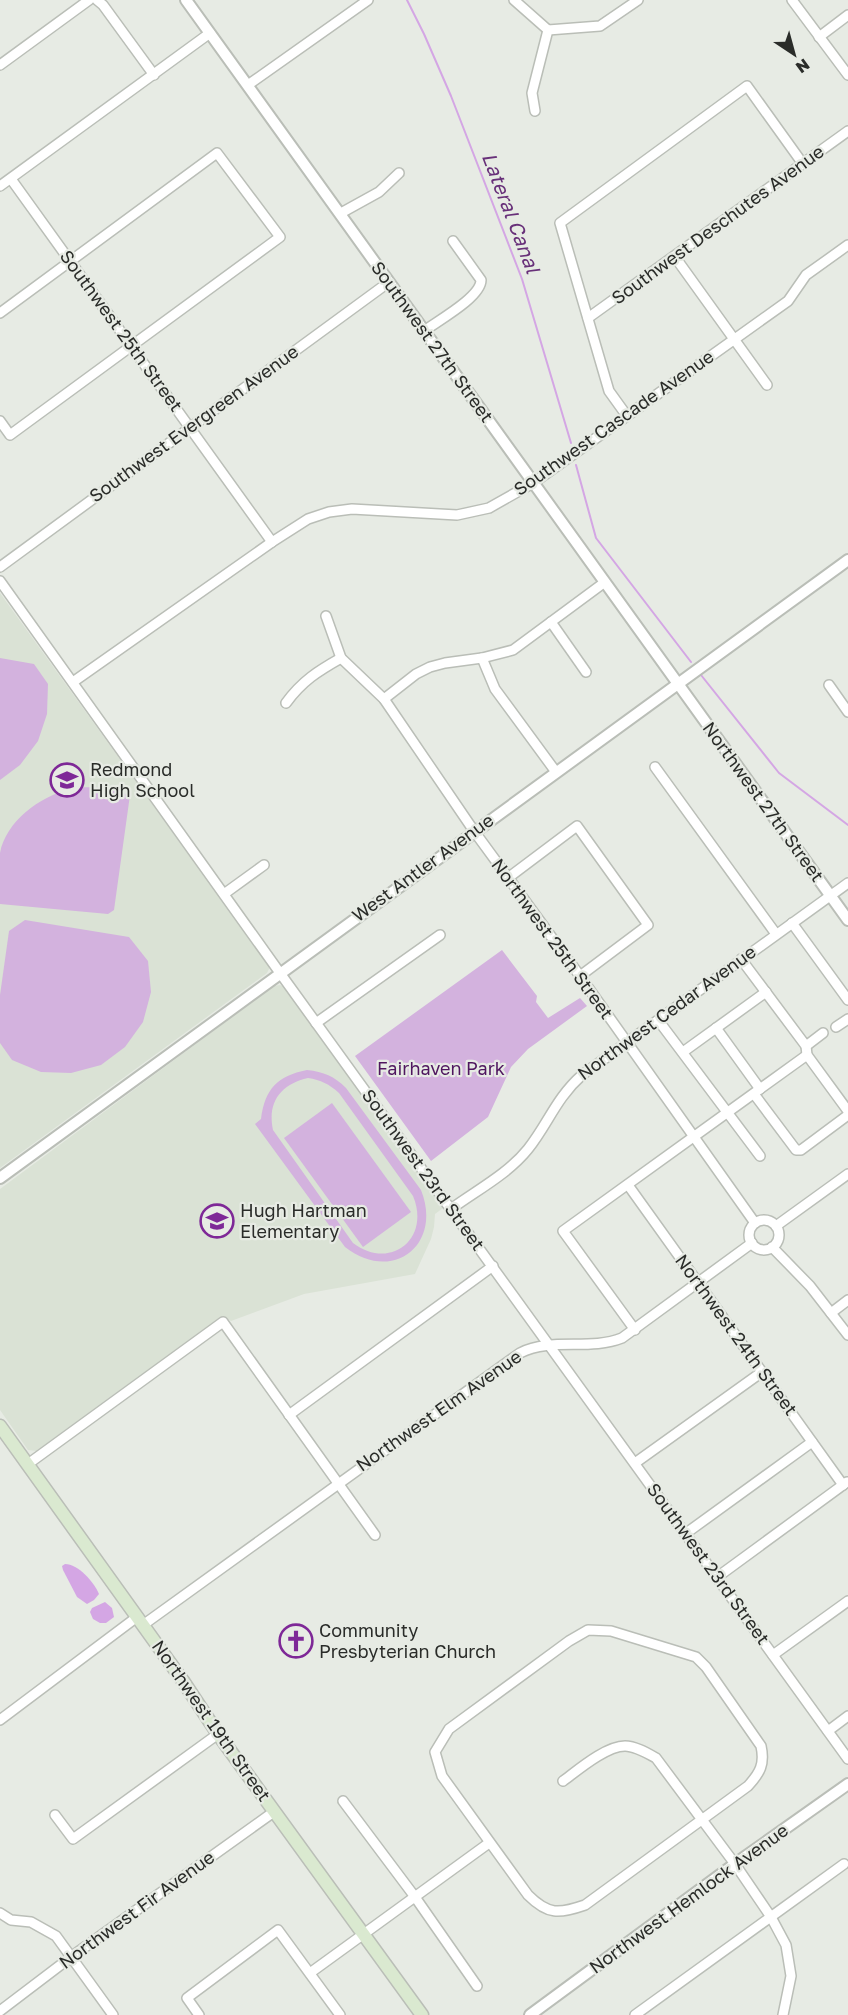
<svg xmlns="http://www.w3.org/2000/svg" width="848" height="2015" font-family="'Golos Text',sans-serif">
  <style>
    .built { fill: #dae2d5 }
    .green { fill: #d3b2de; fill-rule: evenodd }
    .water { fill: #d4a6e4 }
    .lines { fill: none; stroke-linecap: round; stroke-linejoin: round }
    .stream { stroke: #d4a6e4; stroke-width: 2 }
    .minor-casing { stroke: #babeb7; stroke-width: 12 }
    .tertiary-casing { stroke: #babeb7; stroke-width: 14 }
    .secondary-casing { stroke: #babeb7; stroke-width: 15 }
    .minor { stroke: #fff; stroke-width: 9 }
    .tertiary { stroke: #fff; stroke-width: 10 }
    .secondary { stroke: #dae9d0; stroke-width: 12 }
    .labels { text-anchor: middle; stroke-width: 4.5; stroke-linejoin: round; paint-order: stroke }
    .street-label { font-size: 18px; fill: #2a2c29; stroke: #e7ebe4 }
    .poi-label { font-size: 18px; fill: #2a2c29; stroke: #e7ebe4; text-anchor: start }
    .park-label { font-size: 18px; fill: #4f165f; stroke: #e7ebe4 }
    .water-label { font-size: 20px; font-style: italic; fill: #683079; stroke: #e7ebe4 }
  </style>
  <rect width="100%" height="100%" fill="#e7ebe4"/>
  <g class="built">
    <polygon points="0,593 269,966 269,969 267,973 0,1168"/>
    <polygon points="280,985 284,987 443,1208 435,1214 434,1227 431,1239 415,1274 304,1294 231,1321 225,1317 219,1319 37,1451 28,1450 0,1410 0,1189 274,986"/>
  </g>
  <g class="green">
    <polygon points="0,658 34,664 48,684 47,714 38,741 20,765 0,780"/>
    <path d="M 101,787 L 130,795 L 114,910 L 108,914 L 0,904 C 0,887 0,869 0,853 C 6,821 40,797 69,789 C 79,786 91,788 101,787 Z"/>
    <polygon points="25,920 129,937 148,961 151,992 143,1022 125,1047 101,1065 71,1073 41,1072 12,1060 0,1043 0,995 9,931"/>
    <polygon points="502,950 537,996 536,1002 548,1018 580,998 587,1006 528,1049 511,1067 488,1117 431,1161 355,1056"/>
    <path d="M 307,1070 C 324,1072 334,1076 346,1088 L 421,1190 C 443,1245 392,1284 345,1247 L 255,1124 L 261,1119 C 265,1089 277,1076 307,1070 ZM 308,1078 C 321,1080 329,1084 339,1093 L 413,1196 C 431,1239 390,1271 353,1243 L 273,1130 C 267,1102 281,1084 308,1078 Z"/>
    <polygon points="332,1103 411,1212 363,1247 284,1138"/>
  </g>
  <g class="water">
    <path d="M 65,1564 C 78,1564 94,1582 99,1594 L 94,1600 L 87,1604 L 77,1597 L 63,1570 L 62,1566 Z"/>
    <polygon points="105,1602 112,1608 114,1617 106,1623 100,1623 93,1619 90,1612 92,1608"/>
  </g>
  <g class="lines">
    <g class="stream">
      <polyline points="407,0 424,34 451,96 522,279 571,443"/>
      <polyline points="576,465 596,538 691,662"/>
      <polyline points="701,675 779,773 848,825"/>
    </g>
    <defs>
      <g id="minor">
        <polyline points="97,0 103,5 154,75"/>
        <polyline points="514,0 548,30"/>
        <polyline points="792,0 848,75"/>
        <polyline points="548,30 600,26 638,0"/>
        <polyline points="819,37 848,15"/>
        <polyline points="0,65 89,0"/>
        <polyline points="248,85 368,0"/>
        <polyline points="535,111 532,93 548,30"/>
        <polyline points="11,179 272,542"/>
        <polyline points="0,186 210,33"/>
        <polyline points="341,213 379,192 399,173"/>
        <polyline points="675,257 767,385"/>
        <polyline points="0,313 217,153 280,237 10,435 0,421"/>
        <polyline points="588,318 848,131"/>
        <path d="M 424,331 C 439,320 481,297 481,280 L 453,241"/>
        <polyline points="627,416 609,391 560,223 747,86 803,164"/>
        <polyline points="0,567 389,282"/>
        <polyline points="0,581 280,973 848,1759"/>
        <polyline points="326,616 341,658 384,699 474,831 580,976 755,1223"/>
        <polyline points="551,622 586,672"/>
        <polyline points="482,658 495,689 556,772"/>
        <polyline points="73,682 272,542 308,519 329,512 352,509 457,515 489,508 533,483 788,301 806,275 848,245"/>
        <polyline points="829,685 848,712"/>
        <polyline points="384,699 416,674 430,667 445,663 482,658 513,650 605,582"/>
        <path d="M 286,703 C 302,681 318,671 341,658"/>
        <polyline points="655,767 776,934"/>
        <polyline points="508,878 577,826 648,925 580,976"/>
        <polyline points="224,894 264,865"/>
        <polyline points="792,923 848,1000"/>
        <polyline points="741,959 806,1046 807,1055 848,1111"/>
        <polyline points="658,1020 760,1156"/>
        <polyline points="316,1023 440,935"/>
        <polyline points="836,1027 848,1019"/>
        <polyline points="716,1028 760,1089"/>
        <polyline points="806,1046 823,1033"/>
        <polyline points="683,1052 766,992"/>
        <polyline points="754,1094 796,1150 801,1150 848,1115"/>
        <polyline points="628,1185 843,1485"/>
        <path d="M 451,1209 C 477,1190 508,1174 528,1149 C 548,1124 556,1098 582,1075 L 848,883"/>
        <circle cx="764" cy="1235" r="15"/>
        <polyline points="776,1226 848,1174"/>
        <polyline points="772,1247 810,1286 848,1335"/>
        <polyline points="831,1313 848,1300"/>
        <polyline points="635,1330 563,1231 807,1055"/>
        <polyline points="289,1415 493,1266"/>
        <polyline points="635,1463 762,1372"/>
        <polyline points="28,1464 223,1322 375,1535"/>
        <polyline points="685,1534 812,1442"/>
        <polyline points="716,1578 847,1482"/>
        <path d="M 143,1625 L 520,1353 C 552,1337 589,1351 622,1338 L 752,1243"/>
        <path d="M 588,1630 L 611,1631 L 696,1657 L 706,1667 L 761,1746 C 765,1764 760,1773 748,1786 L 585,1905 C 559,1914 548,1915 528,1895 L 442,1776 L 435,1752 L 449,1729 L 569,1641 Z"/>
        <polyline points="773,1655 848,1601"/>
        <polyline points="0,1720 137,1617"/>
        <polyline points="828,1731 848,1716"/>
        <path d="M 563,1781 C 578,1770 606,1746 625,1746 C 635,1746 647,1753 656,1758 L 735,1864 L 771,1917 L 786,1945 L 791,1976 L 783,2015"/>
        <polyline points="343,1801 415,1897 477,1986"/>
        <polyline points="55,1815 73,1839 218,1734"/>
        <polyline points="0,1913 11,1920 31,1922 56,1936 113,2015"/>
        <polyline points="310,1973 489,1843"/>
        <polyline points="0,2011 71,1957 275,1811"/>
        <polyline points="199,2015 187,1998 278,1930 340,2015"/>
        <polyline points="635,2015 844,1864"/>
      </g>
      <g id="tertiary">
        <polyline points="186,0 848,920"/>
        <polyline points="0,1178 848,560"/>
        <polyline points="530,2015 735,1864 848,1784"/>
      </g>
      <polyline id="secondary" points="0,1426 183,1681 218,1734 422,2015"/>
    </defs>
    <use href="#minor" class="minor-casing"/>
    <use href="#tertiary" class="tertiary-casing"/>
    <use href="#secondary" class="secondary-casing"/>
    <use href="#minor" class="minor"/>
    <use href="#tertiary" class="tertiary"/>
    <use href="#secondary" class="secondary"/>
  </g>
  <defs>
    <symbol id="school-ring" viewBox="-11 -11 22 22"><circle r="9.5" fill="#e7ebe4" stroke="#7e2897" stroke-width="1.5"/><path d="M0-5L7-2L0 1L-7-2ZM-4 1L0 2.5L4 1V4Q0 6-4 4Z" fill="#7e2897"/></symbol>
    <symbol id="church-ring" viewBox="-11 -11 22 22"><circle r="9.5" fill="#e7ebe4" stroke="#7e2897" stroke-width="1.5"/><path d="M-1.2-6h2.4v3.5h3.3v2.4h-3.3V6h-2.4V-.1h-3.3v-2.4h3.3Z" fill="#7e2897"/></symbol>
  </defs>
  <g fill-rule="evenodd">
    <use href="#school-ring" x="48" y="761" width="38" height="38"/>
    <use href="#school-ring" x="198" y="1202" width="38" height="38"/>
    <use href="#church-ring" x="277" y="1622" width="38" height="38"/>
  </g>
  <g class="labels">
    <g class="street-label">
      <text transform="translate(718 225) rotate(-36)" y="6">Southwest Deschutes Avenue</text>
      <text transform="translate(121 331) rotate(54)" y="6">Southwest 25th Street</text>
      <text transform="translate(432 342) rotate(54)" y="6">Southwest 27th Street</text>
      <text transform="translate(614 423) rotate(-35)" y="6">Southwest Cascade Avenue</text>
      <text transform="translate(194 424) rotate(-36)" y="6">Southwest Evergreen Avenue</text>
      <text transform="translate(763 802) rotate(54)" y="6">Northwest 27th Street</text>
      <text transform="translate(423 868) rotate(-36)" y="6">West Antler Avenue</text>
      <text transform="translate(552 939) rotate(54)" y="6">Northwest 25th Street</text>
      <text transform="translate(667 1013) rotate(-36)" y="6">Northwest Cedar Avenue</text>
      <text transform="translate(423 1170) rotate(54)" y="6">Southwest 23rd Street</text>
      <text transform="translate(736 1335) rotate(54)" y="6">Northwest 24th Street</text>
      <text transform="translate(439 1411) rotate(-35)" y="6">Northwest Elm Avenue</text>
      <text transform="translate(708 1564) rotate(54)" y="6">Southwest 23rd Street</text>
      <text transform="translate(211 1721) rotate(55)" y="6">Northwest 19th Street</text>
      <text transform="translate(689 1899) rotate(-36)" y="6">Northwest Hemlock Avenue</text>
      <text transform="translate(137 1910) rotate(-36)" y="6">Northwest Fir Avenue</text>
    </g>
    <g class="poi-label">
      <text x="90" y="776">Redmond<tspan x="90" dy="21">High School</tspan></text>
      <text x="240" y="1217">Hugh Hartman<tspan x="240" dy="21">Elementary</tspan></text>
      <text x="319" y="1637">Community<tspan x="319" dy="21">Presbyterian Church</tspan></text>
    </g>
    <g class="park-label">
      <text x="441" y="1075">Fairhaven Park</text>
    </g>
    <g class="water-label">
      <text transform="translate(511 213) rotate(69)" y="7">Lateral Canal</text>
    </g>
  </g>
  <g transform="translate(794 54) rotate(144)" stroke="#e7ebe4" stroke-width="4.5" paint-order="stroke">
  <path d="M0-4.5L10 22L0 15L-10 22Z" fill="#2a2c29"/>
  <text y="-9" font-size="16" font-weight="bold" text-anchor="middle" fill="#2a2c29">N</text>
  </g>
</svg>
